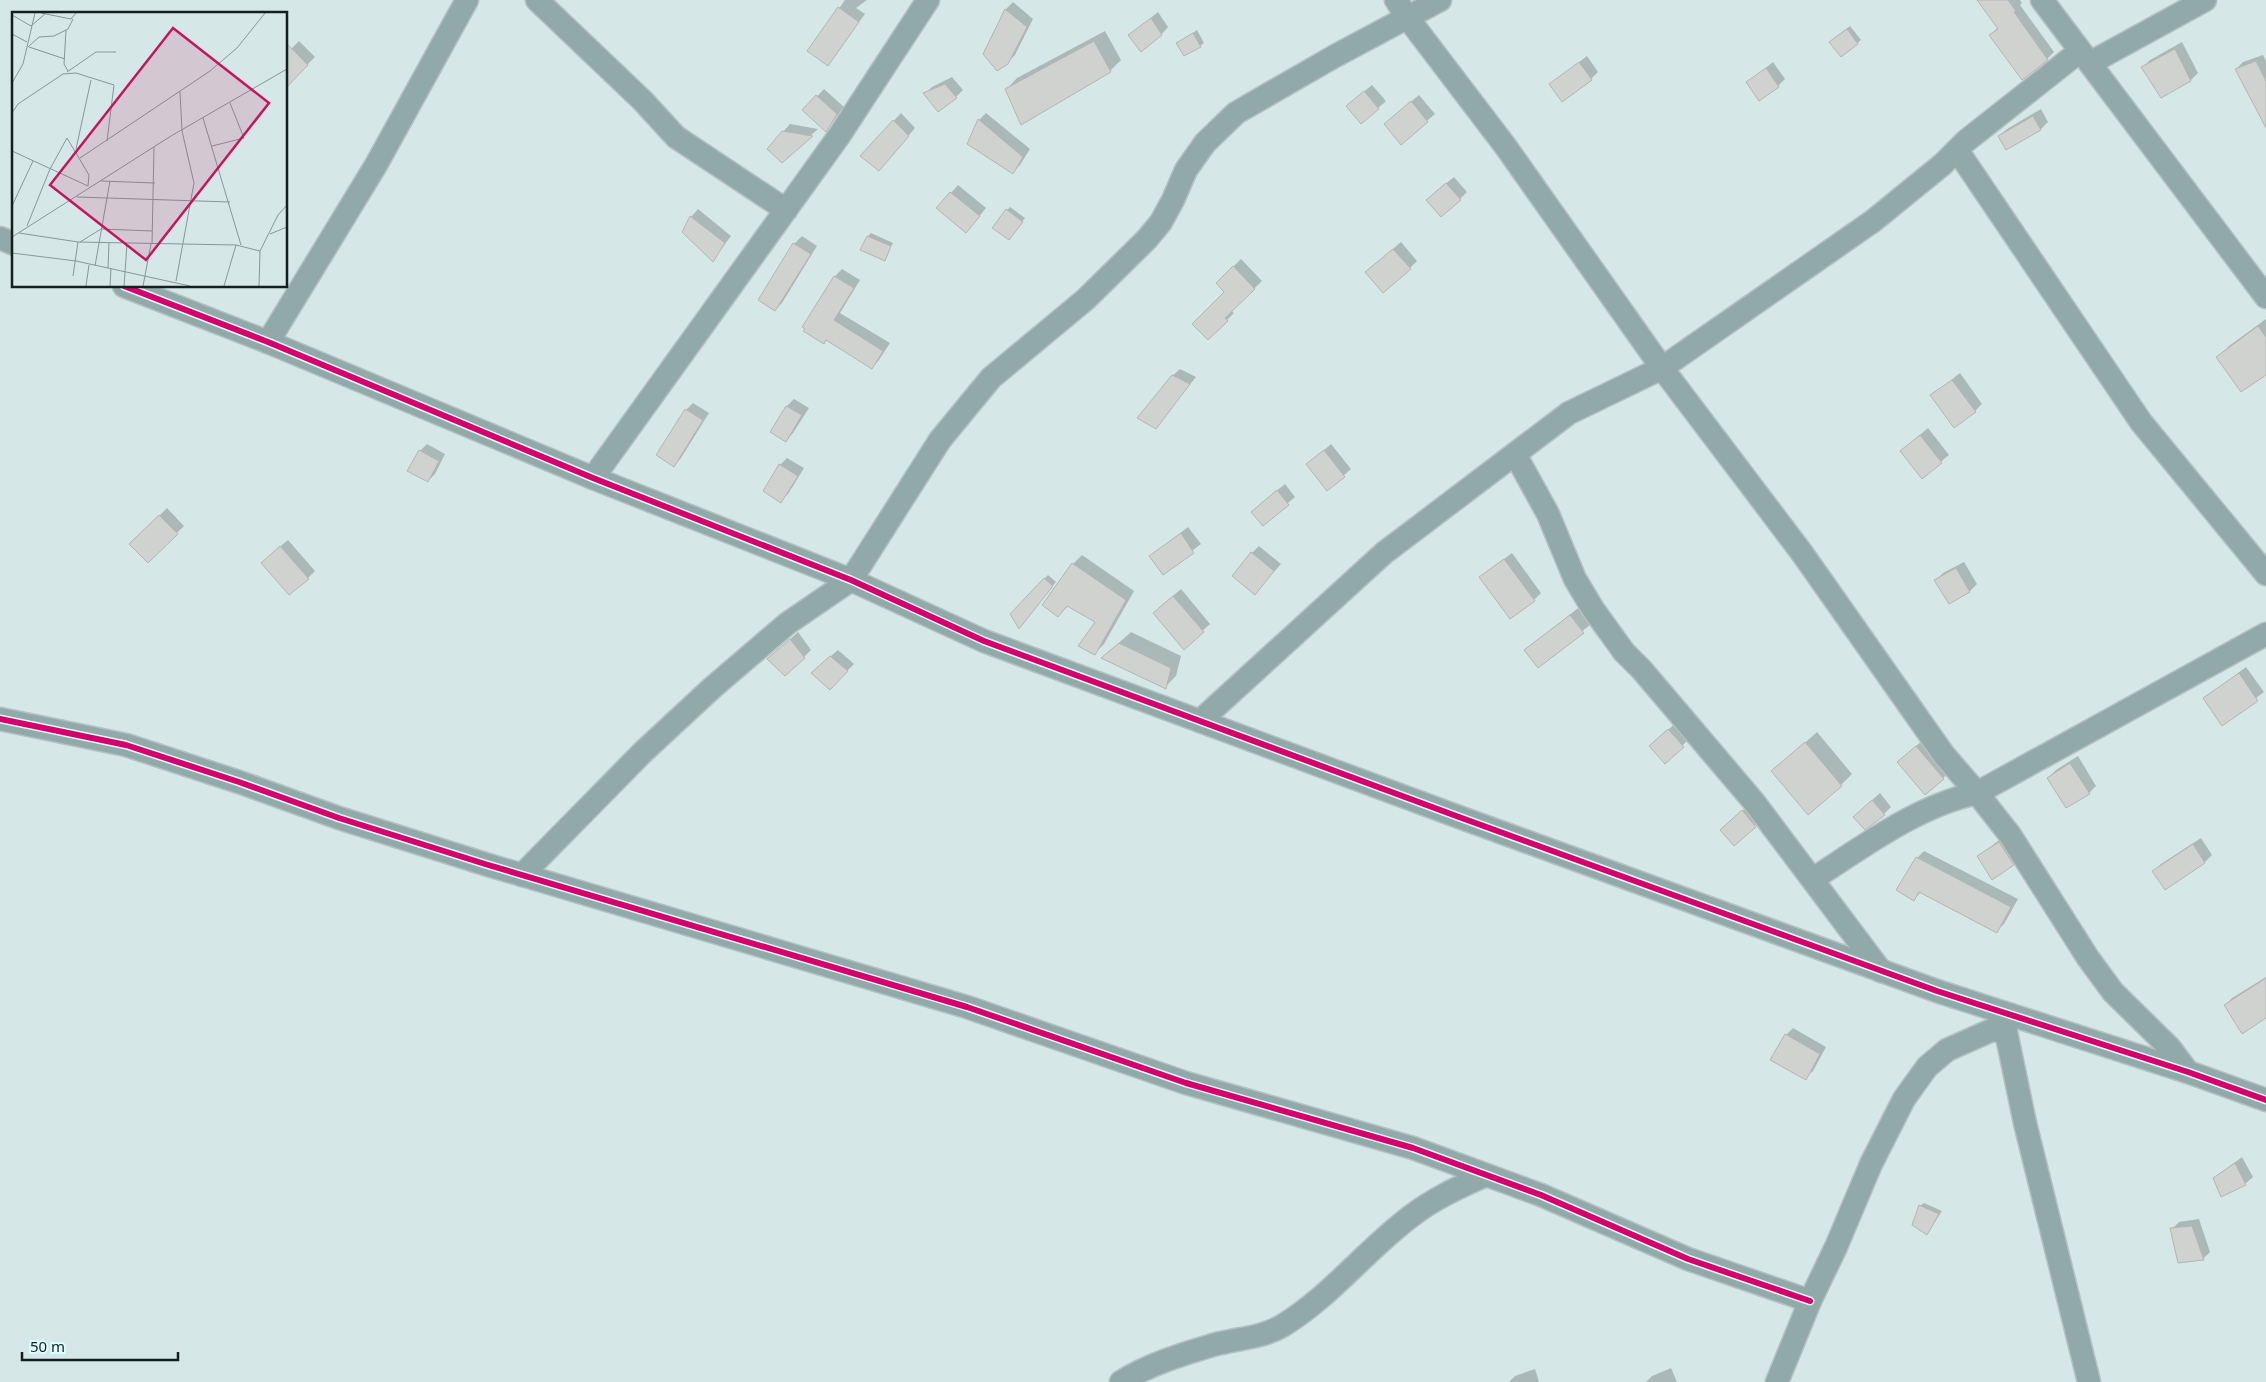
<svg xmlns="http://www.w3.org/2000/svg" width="2266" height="1382" font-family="'Noto Sans',sans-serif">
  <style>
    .shadow { fill: #0003 }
    .building { fill: #cfd2cf; stroke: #b3b6b3 }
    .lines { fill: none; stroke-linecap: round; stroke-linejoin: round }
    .minor-casing { stroke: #b5c1c1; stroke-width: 25 }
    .minor { stroke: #92a9a9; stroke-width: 22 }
    .cycleway-casing { stroke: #dcfdfc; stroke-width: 9 }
    .cycleway { stroke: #d6006c; stroke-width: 6 }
    .inset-road { fill: none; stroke: #889797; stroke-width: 1 }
    .view { fill: #c2185b; fill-opacity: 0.15; stroke: #c2185b; stroke-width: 2.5 }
    .inset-edge { fill: none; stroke: #131f1f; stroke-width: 2.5 }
  </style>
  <rect width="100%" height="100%" fill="#d6e7e7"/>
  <g class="shadow">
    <polygon points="845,0 867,0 856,8 865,14 828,64 809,50"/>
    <polygon points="1979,0 2020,0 2022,3 2020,5 2054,52 2047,59 1991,35 1998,27"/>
    <polygon points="1013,2 1033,19 1015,55 1007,63 984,54 1006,9"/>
    <polygon points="1158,12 1168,27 1161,35 1130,35"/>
    <polygon points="1850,26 1861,40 1842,56 1834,38"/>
    <polygon points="1197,30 1204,43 1200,46 1178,43"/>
    <polygon points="1105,31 1121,60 1110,71 1006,90 1017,78"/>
    <polygon points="299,41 315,57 293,79 286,54"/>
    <polygon points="2182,42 2198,73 2191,80 2143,67 2150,60"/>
    <polygon points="2263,55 2266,61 2266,125 2236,69 2243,62"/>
    <polygon points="1587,56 1598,72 1591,79 1551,84"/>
    <polygon points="1773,62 1785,79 1778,86 1748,82"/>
    <polygon points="952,77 963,90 956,97 925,94 932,87"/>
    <polygon points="1372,85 1386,101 1362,122 1355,99"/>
    <polygon points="824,89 844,107 826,130 804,110"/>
    <polygon points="1419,95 1435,114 1401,143 1393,117"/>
    <polygon points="2041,109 2048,122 2041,129 2006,148 1999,136 2007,129"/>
    <polygon points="901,113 915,128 886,162 862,156"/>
    <polygon points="986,113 1030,149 1020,165 1013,172 979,120"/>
    <polygon points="790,124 818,129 782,161 783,132"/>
    <polygon points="1454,177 1467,192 1460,199 1435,192"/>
    <polygon points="958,185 986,208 973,224 951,193"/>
    <polygon points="1010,207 1025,218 1012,235 1007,210"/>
    <polygon points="698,209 731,236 713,260 684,231 691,217"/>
    <polygon points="871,233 893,243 884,259 868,236"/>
    <polygon points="802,236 817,246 782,303 775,310 759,300 794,244"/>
    <polygon points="1401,242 1417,261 1410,268 1374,265"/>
    <polygon points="1241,259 1262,281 1231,311 1234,313 1208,339 1226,292 1217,283"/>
    <polygon points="842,269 860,280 840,313 890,343 879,360 872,368 827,339 824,343 803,327 835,276"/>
    <polygon points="2266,319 2266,373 2218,357 2229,346"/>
    <polygon points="1180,369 1196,377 1155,428 1172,376"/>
    <polygon points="1960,373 1982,404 1975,411 1932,395"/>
    <polygon points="794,399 809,408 793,433 786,441 772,432 787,406"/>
    <polygon points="693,403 709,413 681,458 674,465 686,410"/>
    <polygon points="1928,428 1949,455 1922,477 1901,451"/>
    <polygon points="427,444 445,454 435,474 428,481 420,451"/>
    <polygon points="1331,444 1351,469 1328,489 1308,464"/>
    <polygon points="787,458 804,468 788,494 781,501 780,465"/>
    <polygon points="1285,484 1295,497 1263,524 1260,504"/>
    <polygon points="167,508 184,526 148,561 131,544"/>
    <polygon points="1188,527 1201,544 1163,573 1151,556"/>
    <polygon points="288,540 315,571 308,578 270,555"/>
    <polygon points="1259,546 1281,564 1255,593 1252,553"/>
    <polygon points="1512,553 1541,593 1534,600 1480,577"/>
    <polygon points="1082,555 1134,591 1104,644 1095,653 1096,621 1069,605 1058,616 1073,564"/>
    <polygon points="1964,562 1977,584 1970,591 1949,603 1936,580 1943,573"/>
    <polygon points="1048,575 1056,582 1022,624 1011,614"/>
    <polygon points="1181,589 1210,624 1184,648 1161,606"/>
    <polygon points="1578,608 1590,625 1538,666 1526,650"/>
    <polygon points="798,632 811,650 804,657 776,652"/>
    <polygon points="1131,632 1181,656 1176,676 1165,687 1103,657"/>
    <polygon points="838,650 854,664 830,688 819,666"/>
    <polygon points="2246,667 2264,692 2222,724 2205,698"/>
    <polygon points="1676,723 1690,738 1665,763 1657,739"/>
    <polygon points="1817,732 1852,774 1841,785 1773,771"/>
    <polygon points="1924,739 1951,771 1925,794 1906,755"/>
    <polygon points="2078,756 2096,786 2089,793 2048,778 2056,770"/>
    <polygon points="1880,793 1891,807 1884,814 1862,809"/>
    <polygon points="1750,804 1762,819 1734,844 1729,823"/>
    <polygon points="2006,835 2020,857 2013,864 1978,856"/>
    <polygon points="2201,838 2212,855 2205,862 2154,871 2161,864"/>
    <polygon points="1924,851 2018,899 2004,924 1996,931 1921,892 1913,900 1917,858"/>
    <polygon points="2266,977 2266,1017 2225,1006 2232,998"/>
    <polygon points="1793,1028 1826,1047 1813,1071 1805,1078 1786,1035"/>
    <polygon points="2242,1157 2253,1177 2245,1184 2214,1178"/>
    <polygon points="1924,1203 1942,1211 1927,1234 1920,1206"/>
    <polygon points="2199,1219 2210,1252 2203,1259 2172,1229 2179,1222"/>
    <polygon points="1671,1368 1677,1382 1646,1382 1652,1376"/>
    <polygon points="1535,1369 1539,1382 1509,1382 1515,1376"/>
  </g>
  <g class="building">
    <polygon points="1977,0 2008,0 2016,11 2014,12 2048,60 2022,80 1989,35 1998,29"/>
    <polygon points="838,7 859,22 828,66 807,51"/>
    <polygon points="1005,9 1027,27 1008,64 997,71 983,54"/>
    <polygon points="1151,18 1162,35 1141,52 1128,35"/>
    <polygon points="1847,29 1858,44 1841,57 1829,42"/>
    <polygon points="1193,33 1201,47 1184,56 1176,43"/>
    <polygon points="1094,41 1111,72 1021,125 1005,89"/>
    <polygon points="286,43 308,65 286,88"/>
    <polygon points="2175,49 2191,81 2161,98 2141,67"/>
    <polygon points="2256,61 2266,81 2266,128 2235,69"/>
    <polygon points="1579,62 1592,80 1562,102 1549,84"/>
    <polygon points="1766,68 1779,87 1759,101 1746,82"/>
    <polygon points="945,84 957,98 938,112 923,93"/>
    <polygon points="1364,91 1379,109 1361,124 1346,106"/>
    <polygon points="816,95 837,114 826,132 802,110"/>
    <polygon points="1411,101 1428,122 1401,145 1384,124"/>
    <polygon points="2033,116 2041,130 2006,150 1998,136"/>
    <polygon points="978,119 1023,157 1013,174 967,144"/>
    <polygon points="893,120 909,136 879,171 860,156"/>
    <polygon points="782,131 813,136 782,163 767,149"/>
    <polygon points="1446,183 1461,200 1441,217 1426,200"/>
    <polygon points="950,192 980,216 966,233 936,208"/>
    <polygon points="1006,209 1023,222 1009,240 992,228"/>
    <polygon points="690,216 725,243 713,262 682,232"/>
    <polygon points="867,236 891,246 885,261 860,250"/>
    <polygon points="793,243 811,254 775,311 758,300"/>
    <polygon points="1393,249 1411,269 1383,293 1365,272"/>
    <polygon points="1233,266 1255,289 1225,318 1228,321 1208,340 1192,324 1224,292 1216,283"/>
    <polygon points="834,276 854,288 834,320 883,351 872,369 826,340 824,344 803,331 805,329 802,327"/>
    <polygon points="2258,326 2266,337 2266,375 2241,392 2216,357"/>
    <polygon points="1172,375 1190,384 1156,429 1137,418"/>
    <polygon points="1952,380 1976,412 1954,428 1930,395"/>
    <polygon points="786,406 802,415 786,442 770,432"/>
    <polygon points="685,409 703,420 674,467 656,455"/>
    <polygon points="1920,435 1942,463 1922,479 1900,451"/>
    <polygon points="419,450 439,461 428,482 407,471"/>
    <polygon points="1324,450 1345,477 1327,491 1306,464"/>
    <polygon points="779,464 798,476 781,503 763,491"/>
    <polygon points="1277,490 1289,505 1263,526 1251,512"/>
    <polygon points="159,515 178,534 148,563 129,544"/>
    <polygon points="1181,533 1194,553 1163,575 1149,556"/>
    <polygon points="280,546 309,579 289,595 261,563"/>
    <polygon points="1251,552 1274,571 1255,595 1232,576"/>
    <polygon points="1504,559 1535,601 1510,619 1479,577"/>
    <polygon points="1072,563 1126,600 1095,655 1078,646 1095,622 1067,606 1058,617 1042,605"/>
    <polygon points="1956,568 1970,592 1949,604 1934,580"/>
    <polygon points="1044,578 1053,586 1019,629 1010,614"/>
    <polygon points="1173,596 1204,632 1184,650 1153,613"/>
    <polygon points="1570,615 1584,633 1538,668 1524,650"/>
    <polygon points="790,639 805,658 785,676 767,659"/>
    <polygon points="1119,643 1171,668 1166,689 1101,658"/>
    <polygon points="830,656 848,671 830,690 811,673"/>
    <polygon points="2239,673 2258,701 2222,726 2203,698"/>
    <polygon points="1668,729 1684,747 1665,764 1649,746"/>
    <polygon points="1805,742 1842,786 1808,815 1771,771"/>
    <polygon points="1916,746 1944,779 1925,795 1897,762"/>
    <polygon points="2070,763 2090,794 2066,808 2047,778"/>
    <polygon points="1872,800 1885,815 1865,830 1853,817"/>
    <polygon points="1742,810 1756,827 1734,846 1720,830"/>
    <polygon points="1999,842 2014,865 1992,880 1977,856"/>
    <polygon points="2193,844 2205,863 2165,890 2152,871"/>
    <polygon points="1916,857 2011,907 1997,933 1919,892 1914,901 1896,890"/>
    <polygon points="2266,978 2266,1018 2242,1034 2224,1005"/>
    <polygon points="1785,1034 1820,1054 1806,1080 1770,1060"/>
    <polygon points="2235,1163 2246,1185 2221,1197 2213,1178"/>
    <polygon points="1919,1205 1939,1214 1927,1235 1912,1225"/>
    <polygon points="2192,1226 2204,1260 2178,1263 2170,1228"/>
  </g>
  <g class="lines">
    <defs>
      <g id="minor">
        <polyline points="537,0 643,101 676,137 786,210"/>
        <polyline points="1396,0 1407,17 1506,147 1662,368 1802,553 1944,755 1977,793 2010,835 2088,958 2113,992 2170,1048 2188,1072"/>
        <polyline points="2042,0 2266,297"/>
        <polyline points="2090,63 2205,0"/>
        <polyline points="1957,150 2141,422 2266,574"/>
        <polyline points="0,238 14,244"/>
        <polyline points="124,286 268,342 593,478 851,580 984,641 1459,817 1937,991 2188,1072 2266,1100"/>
        <polyline points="268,342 376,165 467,0"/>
        <polyline points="1515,454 1548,514 1575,579 1593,609 1624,652 1642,670 1754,802 1881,971"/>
        <polyline points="593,478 839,136 928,0"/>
        <polyline points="0,719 126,745 239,782 339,818 485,864 967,1007 1186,1083 1413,1148 1541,1195 1688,1259 1810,1301"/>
        <polyline points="1200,721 1384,553 1569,413 1662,368 1873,221 1943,164 1966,141 2080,51"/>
        <polyline points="522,875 643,752 712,688 788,623 851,580 940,440 991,378 1086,299 1147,239 1161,222 1173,200 1186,170 1205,143 1236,113 1335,56 1440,0"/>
        <path d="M 1813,879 C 1864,846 1917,806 1977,793 L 2266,634"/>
        <polyline points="2005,1018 2006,1032 2025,1123 2089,1382"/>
        <path d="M 1121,1382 C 1147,1365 1183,1354 1213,1345 C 1238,1338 1259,1339 1282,1326 C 1330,1297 1365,1251 1410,1217 C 1433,1199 1459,1187 1486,1175"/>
        <polyline points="1777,1382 1810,1301 1836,1247 1871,1164 1904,1099 1927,1067 1947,1050 1992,1030 2006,1032"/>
      </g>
    </defs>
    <use href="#minor" class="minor-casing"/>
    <use href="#minor" class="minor"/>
    <defs>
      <g id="cycleway">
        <polyline points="124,286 268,342 593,478 851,580 984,641 1459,817 1937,991 2188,1072 2266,1100"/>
        <polyline points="0,719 126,745 239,782 339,818 485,864 967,1007 1186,1083 1413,1148 1541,1195 1688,1259 1810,1301"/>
      </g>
    </defs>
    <use href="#cycleway" class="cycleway-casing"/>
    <use href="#cycleway" class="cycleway"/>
  </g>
  <g transform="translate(12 12)">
    <rect width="275" height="275" fill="#d6e7e7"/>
    <path class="inset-road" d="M 29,1 L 59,7 L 64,1M 0,3 L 19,14 L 33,2M 54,18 L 52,52 L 56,59M 0,22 L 15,30M 16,35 L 27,25 L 42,24 L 56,17 L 61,7M 17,35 L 53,47M 55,60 L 84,40 L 104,40M 0,71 L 11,52 L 23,1M 0,101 L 6,92 L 51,62 L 64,61 L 102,73 L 95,129M 191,106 L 229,233M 200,134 L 232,126 L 218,91M 64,137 L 79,68M 0,139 L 76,174M 68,146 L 198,59 L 225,36 L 253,1M 89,169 L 143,171M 65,185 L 218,190M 0,194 L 21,149M 15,214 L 38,157 L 55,126 L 77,163 L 76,174M 7,221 L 66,230 L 224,233 L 248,239M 258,222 L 275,215M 0,225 L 159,124 L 275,57M 68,230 L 89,217 L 140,219M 140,232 L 142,135M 0,241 L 64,249 L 178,274M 83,254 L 98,169M 96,256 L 97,231M 61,264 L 66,230M 164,269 L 182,171 L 170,119 L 168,80M 74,274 L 77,253M 98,274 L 99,256M 112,274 L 115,232M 131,274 L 139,232M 212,274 L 224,233M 247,274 L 248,239 L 266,203 L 275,193"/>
    <path class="view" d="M 161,16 L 257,91 L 134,248 L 38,173 Z"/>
    <rect width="275" height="275" class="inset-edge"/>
  </g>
  <path d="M22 1352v8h156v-8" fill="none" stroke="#131f1f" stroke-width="2.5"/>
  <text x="30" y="1352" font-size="15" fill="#131f1f" stroke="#dcfdfc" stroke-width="4" paint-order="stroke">50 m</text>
</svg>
